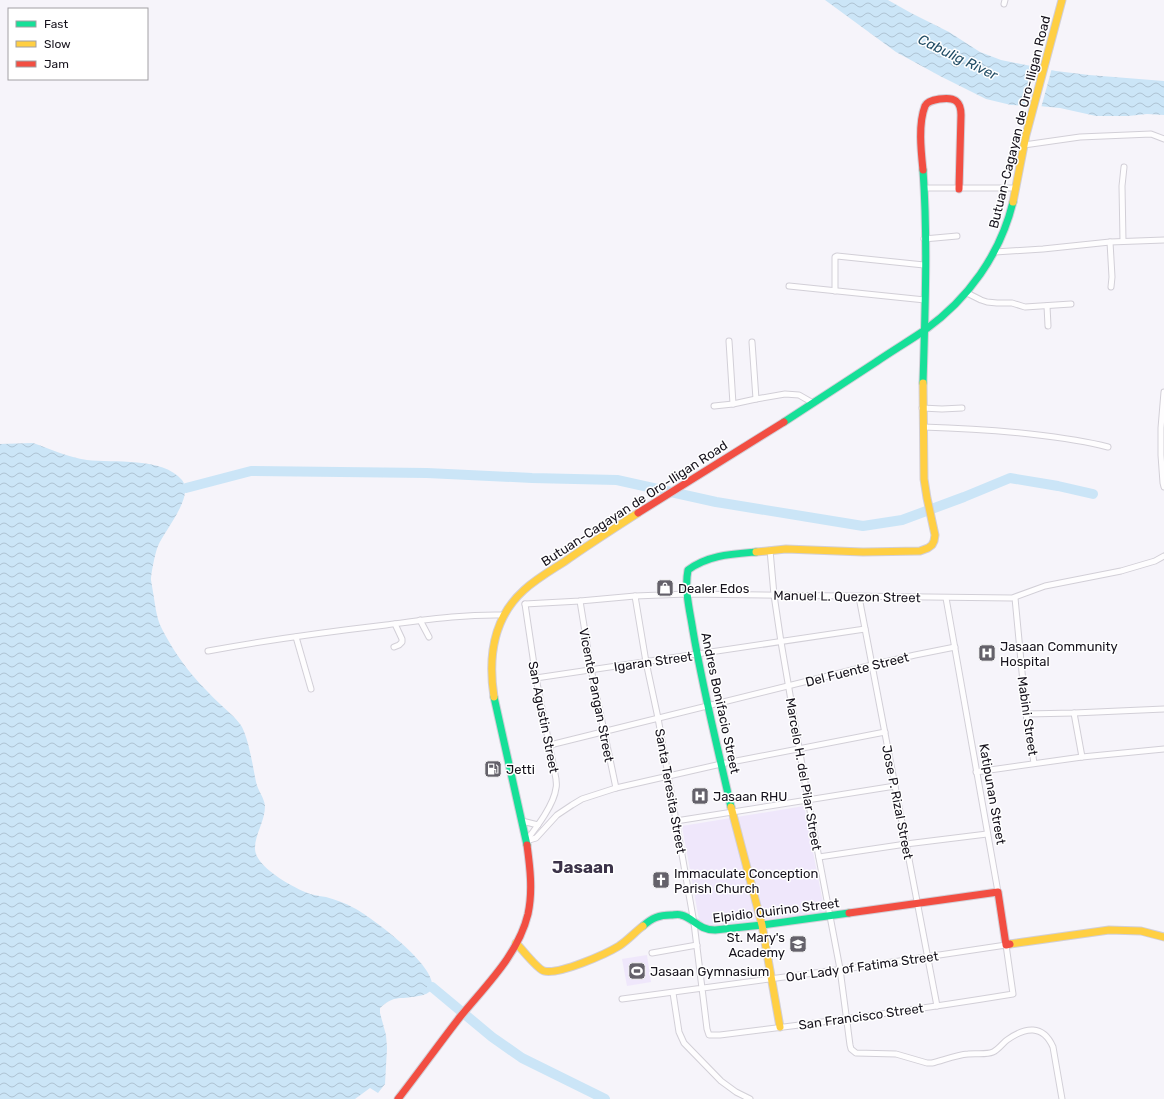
<svg xmlns="http://www.w3.org/2000/svg" width="1164" height="1099" font-family="Rubik,sans-serif">
  <style>
    .green { fill: #efe7fb }
    .water { fill: url(#water-waves) }
    .pier { fill: #f6f4fa }
    .lines { fill: none; stroke-linecap: round; stroke-linejoin: round }
    .river { stroke: #cbe5f7; stroke-width: 10 }
    .street-casing { stroke: #d2cfd7; stroke-width: 7 }
    .fast-casing { stroke: #d2cfd7; stroke-width: 9 }
    .slow-casing { stroke: #d2cfd7; stroke-width: 9 }
    .jam-casing { stroke: #d2cfd7; stroke-width: 9 }
    .street { stroke: #fefdfe; stroke-width: 5 }
    .fast { stroke: #16e098; stroke-width: 7 }
    .slow { stroke: #ffcf43; stroke-width: 7 }
    .jam { stroke: #f24e42; stroke-width: 7 }
    .labels { text-anchor: middle; stroke-width: 3; stroke-linejoin: round; paint-order: stroke }
    .street-label { font-size: 13px; fill: #16121c; stroke: #fff }
    .poi-label { font-size: 13px; fill: #16121c; stroke: #fff; text-anchor: start }
    .water-label { font-size: 14px; font-style: italic; fill: #234e66; stroke: #fff }
    .district-label { font-size: 17px; font-weight: bold; fill: #3c3349; stroke: #fff }
  </style>
  <defs>
    <pattern id="water-waves" width="16" height="10" patternUnits="userSpaceOnUse"><rect width="16" height="10" fill="#cbe5f7"/><path d="M0 5q4-4 8 0t8 0" fill="none" stroke="#aec3d3"/></pattern>
  </defs>
  <rect width="100%" height="100%" fill="#f6f4fa"/>
  <g class="green">
    <polygon points="804,806 825,913 711,926 699,920 682,826"/>
    <polygon points="647,955 651,982 627,986 622,959"/>
  </g>
  <g class="water">
    <polygon points="825,0 888,0 911,13 949,32 980,52 1001,60 1056,71 1089,75 1164,81 1164,115 1147,114 1128,116 1096,116 1060,108 1039,106 1011,105 986,99 940,76 896,52"/>
    <path d="M 33,443 C 50,449 68,457 87,460 C 113,463 163,457 182,480 C 195,496 164,531 158,546 C 155,553 151,574 151,580 C 152,586 153,592 154,598 C 155,605 156,612 158,619 C 159,623 161,627 163,631 C 174,652 189,673 206,690 C 215,700 225,708 234,717 C 237,720 240,724 242,727 C 249,741 253,767 256,782 C 258,791 264,797 265,806 C 265,821 255,834 255,848 C 254,866 291,886 305,892 C 312,895 319,896 326,897 C 336,900 345,903 354,908 C 370,916 443,970 431,990 C 426,998 404,997 394,999 C 388,1001 384,1004 380,1008 L 380,1013 L 386,1035 L 387,1048 L 385,1084 L 378,1093 L 370,1088 L 355,1099 L 0,1099 L 0,444 Z"/>
  </g>
  <polygon class="pier" points="1036,65 1052,68 1041,108 1024,107"/>
  <g class="lines">
    <g class="river">
      <polyline points="186,488 251,471 427,473 532,478 617,480 716,502 863,526 902,520 964,497 1010,478 1058,486 1093,494"/>
      <polyline points="432,987 492,1037 522,1058 605,1099"/>
    </g>
    <defs>
      <g id="street">
        <polyline points="1004,4 1005,0"/>
        <polyline points="1024,145 1080,137 1151,134 1164,139"/>
        <polyline points="924,188 1016,188"/>
        <polyline points="924,239 957,236"/>
        <polyline points="1123,241 1122,186 1124,167"/>
        <polyline points="1110,242 1112,277 1111,287"/>
        <polyline points="995,252 1043,249 1110,242 1164,240"/>
        <polyline points="789,286 925,300"/>
        <polyline points="835,291 835,257 837,256 924,265"/>
        <polyline points="967,293 981,300 987,302 997,303 1012,303 1025,307 1071,304"/>
        <polyline points="1047,306 1048,326"/>
        <polyline points="729,341 733,404"/>
        <polyline points="752,342 756,399"/>
        <polyline points="1164,392 1161,428 1161,455 1163,483 1164,487"/>
        <polyline points="714,406 733,404 756,399 785,394 799,395 813,403"/>
        <polyline points="922,408 942,409 962,408"/>
        <path d="M 923,427 C 959,428 994,430 1030,434 C 1056,437 1082,440 1108,447"/>
        <path d="M 770,550 L 774,595 L 781,642 L 808,800 L 840,969 L 850,1045 L 851,1049 L 856,1053 L 896,1054 L 927,1063 L 932,1063 C 944,1060 956,1055 968,1054 C 976,1053 986,1055 993,1052 C 998,1050 1003,1043 1007,1040 C 1025,1027 1043,1024 1053,1047 L 1062,1099"/>
        <polyline points="859,597 937,1006"/>
        <polyline points="946,598 998,892"/>
        <polyline points="1015,598 1026,714 1034,763"/>
        <polyline points="580,601 591,669 616,788"/>
        <polyline points="525,604 580,601 635,596 687,594 1012,598 1045,586 1121,571 1155,561 1164,556"/>
        <path d="M 525,604 L 536,678 L 556,779 C 556,782 557,785 556,788 C 554,805 536,828 526,841"/>
        <polyline points="420,620 429,637"/>
        <polyline points="296,637 311,689"/>
        <polyline points="394,647 399,645 402,642 402,639 395,624"/>
        <path d="M 208,651 C 267,640 326,632 386,625 C 425,620 464,614 504,615"/>
        <polyline points="536,678 865,629"/>
        <polyline points="1074,713 1082,757"/>
        <polyline points="1026,714 1074,713 1164,709"/>
        <polyline points="550,745 872,665 915,655 955,647"/>
        <polyline points="976,772 1082,757 1164,749"/>
        <polyline points="522,821 538,825"/>
        <polyline points="676,821 895,786"/>
        <polyline points="526,841 536,838 557,815 572,805 582,799 616,788 721,764 885,732"/>
        <polyline points="819,857 906,844 987,834"/>
        <polyline points="652,953 697,945"/>
        <polyline points="673,993 679,1032 684,1043 721,1081 736,1092 750,1099"/>
        <path d="M 622,999 L 866,966 L 1006,945 L 1013,994 C 916,1010 818,1023 720,1035 L 709,1035 L 707,1029 L 694,923 L 658,718 L 646,662 L 635,596"/>
      </g>
      <g id="fast">
        <path d="M 923,170 C 928,241 925,313 923,383"/>
        <path d="M 784,422 C 815,402 845,382 876,362 C 892,351 909,341 925,330 C 968,299 1000,255 1013,202"/>
        <polyline points="494,697 527,845"/>
        <path d="M 731,807 C 718,749 703,690 693,631 C 690,611 684,590 688,570 C 708,555 732,554 756,552"/>
        <path d="M 643,926 C 652,918 659,915 671,915 C 674,915 678,914 681,915 C 694,918 698,930 715,930 L 762,925 L 849,913"/>
      </g>
      <g id="slow">
        <polyline points="1013,202 1026,135 1062,0"/>
        <polyline points="756,552 786,549 863,552 920,551 928,548 932,545 934,541 935,535 927,498 924,479 923,383"/>
        <path d="M 494,697 C 488,658 493,618 524,590 C 536,579 550,571 564,562 C 588,545 613,529 638,513"/>
        <polyline points="731,807 762,925 780,1027"/>
        <path d="M 516,943 C 522,949 537,969 544,971 C 559,975 606,954 619,946 C 628,940 635,932 643,926"/>
        <polyline points="1010,944 1109,930 1141,931 1164,937"/>
      </g>
      <g id="jam">
        <path d="M 923,170 C 921,151 918,124 925,106 C 928,99 950,96 956,101 C 960,104 961,110 961,115 L 959,189"/>
        <polyline points="638,513 784,422"/>
        <polyline points="849,913 998,892 1006,945 1010,944"/>
        <path d="M 398,1099 C 419,1072 439,1044 460,1017 C 486,985 518,955 528,914 C 533,891 530,867 527,845"/>
      </g>
    </defs>
    <use href="#street" class="street-casing"/>
    <use href="#fast" class="fast-casing"/>
    <use href="#slow" class="slow-casing"/>
    <use href="#jam" class="jam-casing"/>
    <use href="#street" class="street"/>
    <use href="#fast" class="fast"/>
    <use href="#slow" class="slow"/>
    <use href="#jam" class="jam"/>
  </g>
  <defs>
    <symbol id="shop-square" viewBox="-11 -11 22 22"><rect x="-9" y="-9" width="18" height="18" rx="4" fill="#64616a" stroke="#fff"/><path d="M-5-2.5h2.3a2.7 3.5 0 0 1 5.4 0H5L5.5 6h-11ZM-1.5-2.5h3a1.5 2.3 0 0 0-3 0Z" fill="#fff"/></symbol>
    <symbol id="hospital-square" viewBox="-11 -11 22 22"><rect x="-9" y="-9" width="18" height="18" rx="4" fill="#64616a" stroke="#fff"/><path d="M-5-5h3v3.5h4V-5h3V5h-3V1.5h-4V5h-3Z" fill="#fff"/></symbol>
    <symbol id="fuel-square" viewBox="-11 -11 22 22"><rect x="-9" y="-9" width="18" height="18" rx="4" fill="#64616a" stroke="#fff"/><path d="M-5.5-6h7V0h2V4h1.3V-2.5L3-4.5l.8-.8L6-3V5H2.5V1h-1V6h-7ZM-4.2-4.7v3.2H.2V-4.7Z" fill="#fff"/></symbol>
    <symbol id="church-square" viewBox="-11 -11 22 22"><rect x="-9" y="-9" width="18" height="18" rx="4" fill="#64616a" stroke="#fff"/><path d="M-1.2-6h2.4v3.5h3.3v2.4h-3.3V6h-2.4V-.1h-3.3v-2.4h3.3Z" fill="#fff"/></symbol>
    <symbol id="school-square" viewBox="-11 -11 22 22"><rect x="-9" y="-9" width="18" height="18" rx="4" fill="#64616a" stroke="#fff"/><path d="M0-5L7-2L0 1L-7-2ZM-4 1L0 2.5L4 1V4Q0 6-4 4Z" fill="#fff"/></symbol>
    <symbol id="stadium-square" viewBox="-11 -11 22 22"><rect x="-9" y="-9" width="18" height="18" rx="4" fill="#64616a" stroke="#fff"/><path d="M0-5a6.5 5 0 1 0 0 10a6.5 5 0 1 0 0-10ZM-3.5-1.8h7v3.6h-7Z" fill="#fff"/></symbol>
  </defs>
  <g fill-rule="evenodd">
    <use href="#shop-square" x="655" y="578" width="20" height="20"/>
    <use href="#hospital-square" x="977" y="643" width="20" height="20"/>
    <use href="#fuel-square" x="483" y="759" width="20" height="20"/>
    <use href="#hospital-square" x="690" y="786" width="20" height="20"/>
    <use href="#church-square" x="651" y="870" width="20" height="20"/>
    <use href="#school-square" x="788" y="934" width="20" height="20"/>
    <use href="#stadium-square" x="627" y="961" width="20" height="20"/>
  </g>
  <g class="labels">
    <g class="street-label">
      <text transform="translate(1019 122) rotate(-76)" y="5">Butuan-Cagayan de Oro-Iligan Road</text>
      <text transform="translate(634 503) rotate(-33)" y="5">Butuan-Cagayan de Oro-Iligan Road</text>
      <text transform="translate(847 596) rotate(1)" y="5">Manuel L. Quezon Street</text>
      <text transform="translate(653 661) rotate(-8)" y="5">Igaran Street</text>
      <text transform="translate(857 669) rotate(-14)" y="5">Del Fuente Street</text>
      <text transform="translate(597 695) rotate(79)" y="5">Vicente Pangan Street</text>
      <text transform="translate(721 703) rotate(78)" y="5">Andres Bonifacio Street</text>
      <text transform="translate(1028 716) rotate(82)" y="5">Mabini Street</text>
      <text transform="translate(544 717) rotate(79)" y="5">San Agustin Street</text>
      <text transform="translate(804 774) rotate(80)" y="5">Marcelo H. del Pilar Street</text>
      <text transform="translate(671 791) rotate(80)" y="5">Santa Teresita Street</text>
      <text transform="translate(993 794) rotate(80)" y="5">Katipunan Street</text>
      <text transform="translate(898 802) rotate(79)" y="5">Jose P. Rizal Street</text>
      <text transform="translate(776 910) rotate(-7)" y="5">Elpidio Quirino Street</text>
      <text transform="translate(862 966) rotate(-8)" y="5">Our Lady of Fatima Street</text>
      <text transform="translate(861 1016) rotate(-8)" y="5">San Francisco Street</text>
    </g>
    <g class="poi-label">
      <text x="678" y="593">Dealer Edos</text>
      <text x="1000" y="651">Jasaan Community<tspan x="1000" dy="15">Hospital</tspan></text>
      <text x="506" y="774">Jetti</text>
      <text x="713" y="801">Jasaan RHU</text>
      <text x="674" y="878">Immaculate Conception<tspan x="674" dy="15">Parish Church</tspan></text>
      <text x="785" y="942" text-anchor="end">St. Mary's<tspan x="785" dy="15">Academy</tspan></text>
      <text x="650" y="976">Jasaan Gymnasium</text>
    </g>
    <g class="water-label">
      <text transform="translate(958 57) rotate(26)" y="5">Cabulig River</text>
    </g>
    <g class="district-label">
      <text x="583" y="873">Jasaan</text>
    </g>
  </g>
  <rect x="8" y="8" width="140" height="72" fill="#ffffff" stroke="#a2a0a4"/>
  <rect x="16" y="21" width="20" height="6" fill="#16e098" stroke="#a2a0a4"/>
  <text x="44" y="28" font-size="12" fill="#16121c">Fast</text>
  <rect x="16" y="41" width="20" height="6" fill="#ffcf43" stroke="#a2a0a4"/>
  <text x="44" y="48" font-size="12" fill="#16121c">Slow</text>
  <rect x="16" y="61" width="20" height="6" fill="#f24e42" stroke="#a2a0a4"/>
  <text x="44" y="68" font-size="12" fill="#16121c">Jam</text>
</svg>
